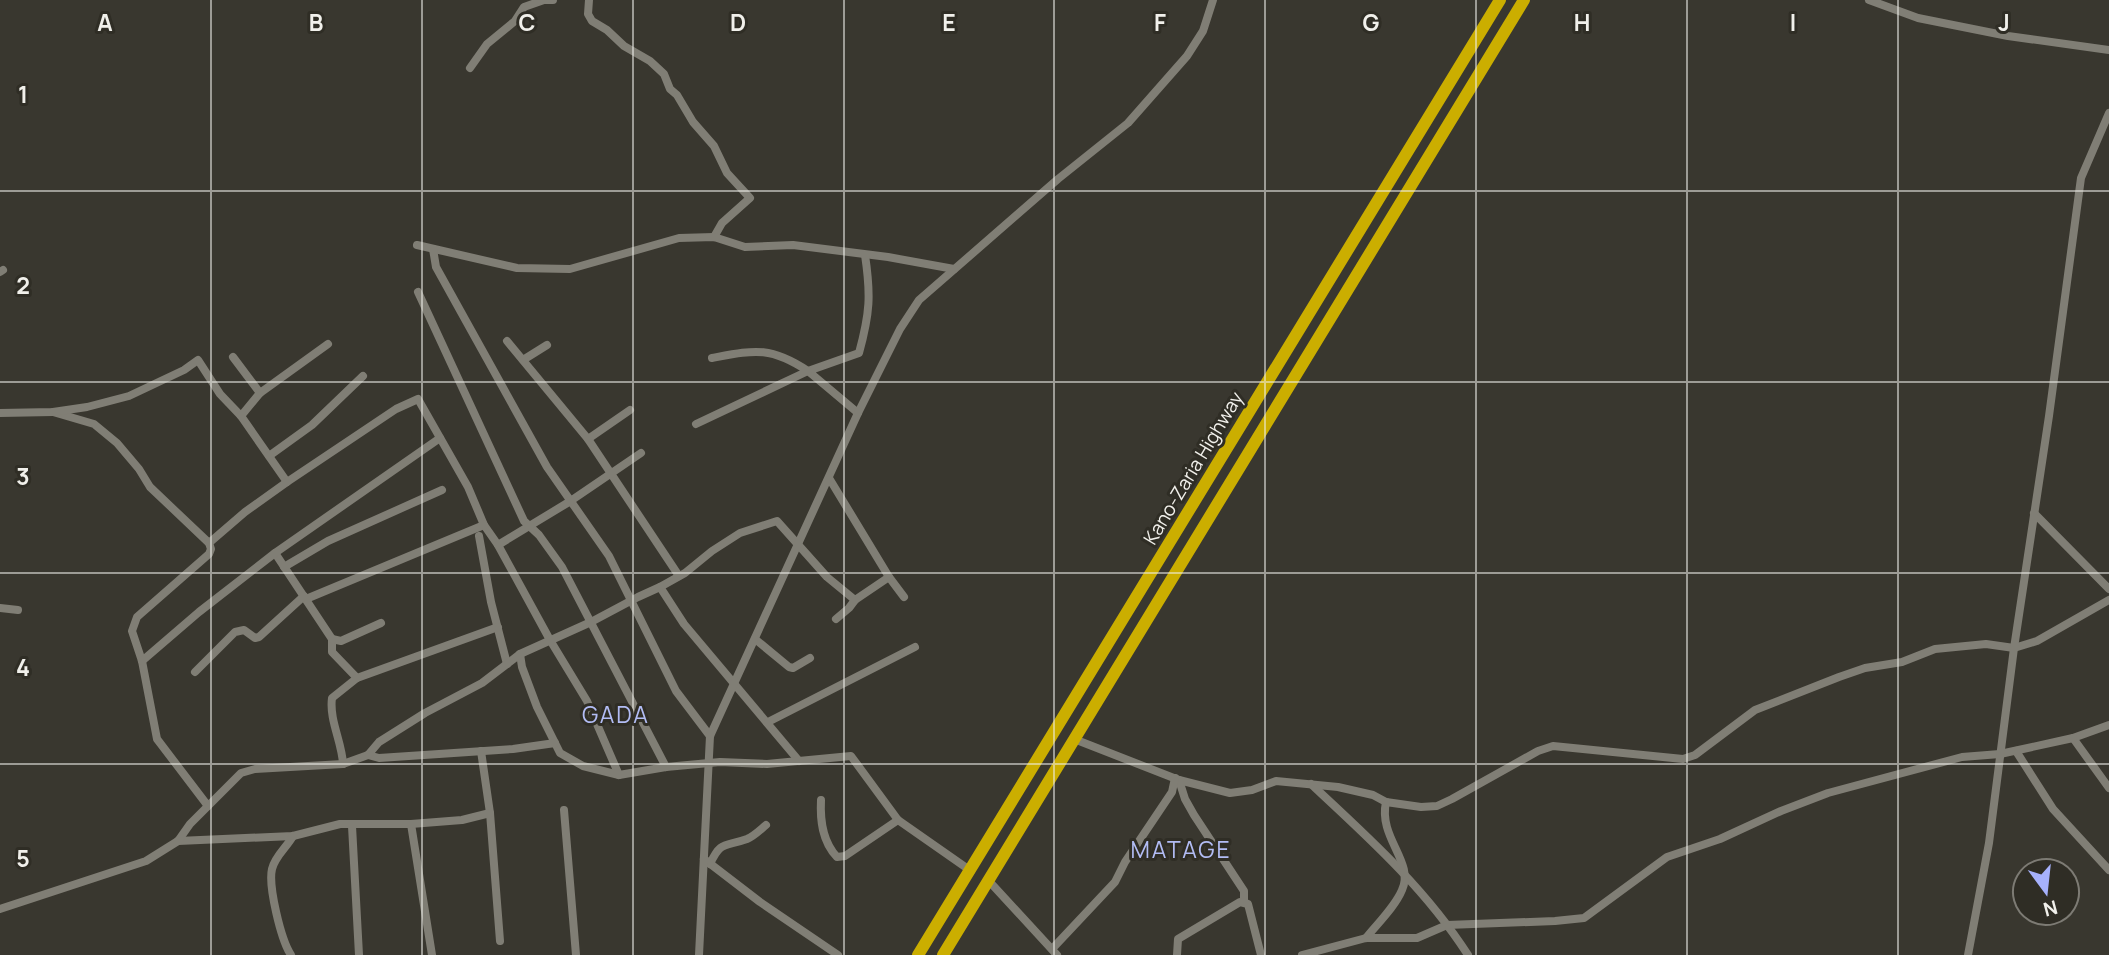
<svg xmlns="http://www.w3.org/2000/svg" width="2109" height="955" font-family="Manrope,sans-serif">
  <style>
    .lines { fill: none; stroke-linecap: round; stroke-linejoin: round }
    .minor { stroke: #807e75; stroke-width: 8 }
    .highway { stroke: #cbae00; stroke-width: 12 }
    .grid { fill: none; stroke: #f1f0eb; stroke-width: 2; stroke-opacity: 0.55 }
    .labels { text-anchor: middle; stroke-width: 6; stroke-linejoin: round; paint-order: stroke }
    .street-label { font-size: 19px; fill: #f1f0eb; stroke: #2f2d25 }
    .quarter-label { font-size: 23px; letter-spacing: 2px; fill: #b2bcf4; stroke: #2f2d25 }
    .grid-label { font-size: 23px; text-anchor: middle; font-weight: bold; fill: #f1f0eb; stroke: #2f2d25; stroke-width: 6; stroke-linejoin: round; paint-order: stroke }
  </style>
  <rect width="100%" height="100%" fill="#39372f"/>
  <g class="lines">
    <g class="minor">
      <polyline points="589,0 588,14 592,21 607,30 624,46 650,61 664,74 670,89 677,95 693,122 714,146 727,173 750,198 722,223 714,237"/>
      <polyline points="1869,0 1918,18 2008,36 2109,50"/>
      <polyline points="470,68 487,44 515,21 524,7 544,0 553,0"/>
      <polyline points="417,245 517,268 570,269 679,238 714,237 745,247 793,245 888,257 954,269"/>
      <polyline points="433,249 436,267 547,467 609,556 676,691 710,736"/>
      <polyline points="0,272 3,270"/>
      <polyline points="418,292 524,521 539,535 562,567 666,767"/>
      <polyline points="507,341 588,439 679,576"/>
      <polyline points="233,357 260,393"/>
      <polyline points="523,360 547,345"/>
      <polyline points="53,412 94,424 117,443 139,469 150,487 209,543 211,549 209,554 137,617 132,631 142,661 157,739 208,806"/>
      <polyline points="0,413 53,412 87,407 129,396 184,370 198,360 220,394 241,416 287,482"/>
      <path d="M 858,413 L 808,371 L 859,353 C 870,313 871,295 865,255"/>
      <polyline points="241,416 260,393 328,344"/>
      <path d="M 696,424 L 808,371 C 770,346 755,350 712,358"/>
      <polyline points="588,439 630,410"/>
      <polyline points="269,456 312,425 363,376"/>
      <polyline points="829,478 889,577 904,597"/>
      <polyline points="2034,513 2109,589"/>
      <polyline points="479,536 491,602 507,664"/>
      <polyline points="209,543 245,512 287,482 396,409 418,399 468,487 484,525 498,545 550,640 587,701 619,775"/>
      <polyline points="498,545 569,502 641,453"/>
      <polyline points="275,553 332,639 332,652 357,678 498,627"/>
      <polyline points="284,567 328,541 442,490"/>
      <polyline points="660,587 684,624 799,761"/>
      <polyline points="306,599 484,525"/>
      <polyline points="0,608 18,610"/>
      <polyline points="836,619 849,608 855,600"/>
      <polyline points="332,639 341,641 381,623"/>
      <polyline points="755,639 789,667 793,668 810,658"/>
      <polyline points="520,654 522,667 537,707 560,753 583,766 619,775 666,767 720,762 767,764 851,756 898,820 971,871"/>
      <polyline points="142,661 199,612 275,553 440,438"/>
      <polyline points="195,672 235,632 244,630 255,638 259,637 304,596"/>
      <polyline points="768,722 915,647"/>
      <polyline points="2109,725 2073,738 2109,788"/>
      <polyline points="1074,739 1179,780 1230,793 1252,790 1276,781 1338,787 1373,795 1386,802 1421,807 1437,806 1452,799 1538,751 1553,746 1683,759 1695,755 1755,710 1839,677 1865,668 1902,662 1935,649 1986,644 2014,648 2037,641 2109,600"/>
      <polyline points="481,751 490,813 500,941"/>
      <polyline points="2016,751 2053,809 2109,870"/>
      <polyline points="368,755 379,758 513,749 555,743"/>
      <path d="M 343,764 C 342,742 329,720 332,698 L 357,678"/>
      <polyline points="1179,780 1185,799 1194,815 1244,891 1244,902"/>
      <path d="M 1311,784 C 1368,837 1426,889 1468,955"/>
      <path d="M 821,800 C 820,820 822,841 837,857 L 845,856 L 898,820"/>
      <polyline points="564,810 576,955"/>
      <polyline points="411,824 432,955"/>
      <polyline points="352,826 359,955"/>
      <polyline points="178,841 293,836 340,824 411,824 462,820 490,813"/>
      <polyline points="704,859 760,902 838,955"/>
      <path d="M 710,864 C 721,840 725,847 747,839 C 754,836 760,830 766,825"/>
      <polyline points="988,880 1057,955"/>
      <polyline points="0,909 146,861 178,841 190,824 241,773 255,769 343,764 368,755 379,742 425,713 482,683 520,654 591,622 638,597 660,587 685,573 712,551 740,533 777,521 827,577 855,600 889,577"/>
      <path d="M 1366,938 C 1377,924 1395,907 1402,890 C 1415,862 1378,838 1386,802"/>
      <polyline points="1052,949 1115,882 1125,862 1172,792 1175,778"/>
      <path d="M 291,955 C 281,940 268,886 272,869 C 275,856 287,847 293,836"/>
      <polyline points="699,955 710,736 858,413 900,329 919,300 1058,179 1128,123 1187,56 1203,31 1213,0"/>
      <polyline points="1177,955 1178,939 1240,902 1248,904 1261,955"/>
      <polyline points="1302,955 1366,938 1417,938 1447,925 1555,921 1584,918 1667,857 1720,839 1781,811 1828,793 1962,757 2000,754 2073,738"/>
      <polyline points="1968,955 1989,843 2014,648 2049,416 2081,178 2109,113"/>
    </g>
    <g class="highway">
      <polyline points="918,955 1500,0"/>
      <polyline points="943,955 1524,0"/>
    </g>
  </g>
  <path class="grid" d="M 211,0 L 211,955M 422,0 L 422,955M 633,0 L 633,955M 844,0 L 844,955M 1054,0 L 1054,955M 1265,0 L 1265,955M 1476,0 L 1476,955M 1687,0 L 1687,955M 1898,0 L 1898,955M 0,191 L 2109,191M 0,382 L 2109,382M 0,573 L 2109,573M 0,764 L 2109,764"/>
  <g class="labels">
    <g class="street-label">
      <text transform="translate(1193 468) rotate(-59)" y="7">Kano-Zaria Highway</text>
    </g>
    <g class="quarter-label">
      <text x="616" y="723">GADA</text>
      <text x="1181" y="858">MATAGE</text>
    </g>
  </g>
  <g class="grid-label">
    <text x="105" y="31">A</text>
    <text x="316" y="31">B</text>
    <text x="527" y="31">C</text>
    <text x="738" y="31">D</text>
    <text x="949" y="31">E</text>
    <text x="1160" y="31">F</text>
    <text x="1371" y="31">G</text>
    <text x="1582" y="31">H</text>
    <text x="1793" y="31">I</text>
    <text x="2004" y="31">J</text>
    <text x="23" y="103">1</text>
    <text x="23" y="294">2</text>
    <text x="23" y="485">3</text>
    <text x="23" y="676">4</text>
    <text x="23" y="867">5</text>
  </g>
  <g transform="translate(2046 892) rotate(165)"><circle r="33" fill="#2f2d25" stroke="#7d7b74" stroke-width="2"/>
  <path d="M0-5L12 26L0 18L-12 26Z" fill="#a6b1fc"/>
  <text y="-10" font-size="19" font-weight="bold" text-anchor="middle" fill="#f1f0eb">N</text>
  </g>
</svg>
